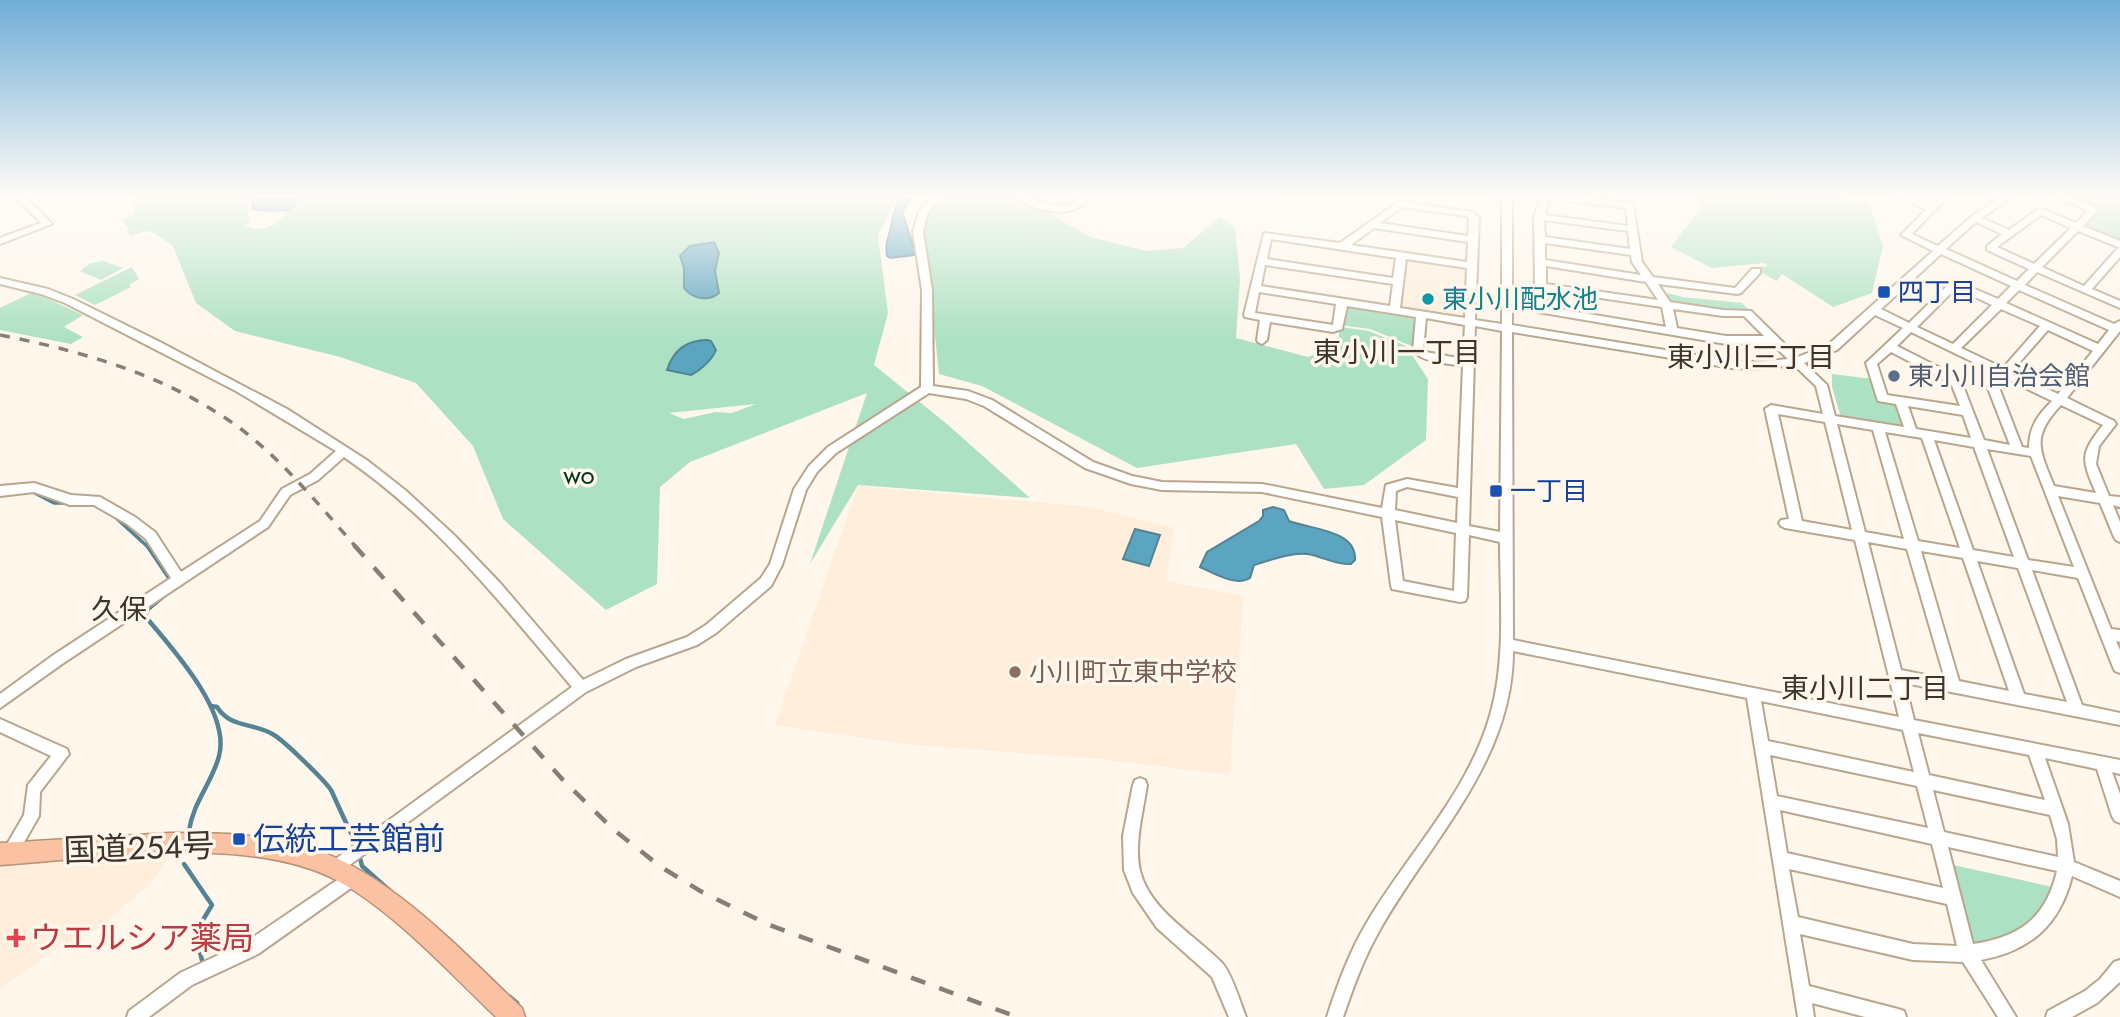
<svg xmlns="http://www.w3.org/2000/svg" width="2120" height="1017" font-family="Jost,'Noto Sans JP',sans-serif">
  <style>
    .built { fill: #feeedb }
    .green { fill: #ade1c3; fill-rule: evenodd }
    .water { fill: #5ca5c1; stroke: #538394; stroke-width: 2 }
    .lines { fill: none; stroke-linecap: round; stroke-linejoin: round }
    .stream-far1 { stroke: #538394; stroke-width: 3.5 }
    .stream { stroke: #538394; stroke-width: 4.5 }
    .minor-casing { stroke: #b9a68d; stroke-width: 4 }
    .highway-casing { stroke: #b89178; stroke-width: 3 }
    .minor { fill: #fff; fill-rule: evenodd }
    .highway { fill: #fac2a2; fill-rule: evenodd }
    .rail-far1 { stroke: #877e74; stroke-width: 3.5; stroke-dasharray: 10 10; stroke-linecap: butt }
    .rail { stroke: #877e74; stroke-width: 4.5; stroke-dasharray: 15 15; stroke-linecap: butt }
    .transit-dot { fill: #1a4fb4; stroke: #fff6ec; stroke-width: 2.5 }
    .culture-dot { fill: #0f9aa8; stroke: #fff6ec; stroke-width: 2.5 }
    .service-dot { fill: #5c6f8a; stroke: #fff6ec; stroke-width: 2.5 }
    .education-dot { fill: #8d6e63; stroke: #fff6ec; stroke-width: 2.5 }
    .health-dot { fill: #e0444e; stroke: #fff6ec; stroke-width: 2.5 }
    .labels { text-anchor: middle; stroke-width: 7; stroke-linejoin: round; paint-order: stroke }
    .transit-label { font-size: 26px; fill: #164399; stroke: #fff6ec; text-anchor: start }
    .culture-label { font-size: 26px; fill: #0d838f; stroke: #fff6ec; text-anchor: start }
    .service-label { font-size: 26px; fill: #4e5e75; stroke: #fff6ec; text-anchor: start }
    .park-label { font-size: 26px; fill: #003620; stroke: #fff6ec }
    .education-label { font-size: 26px; fill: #785e54; stroke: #fff6ec; text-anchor: start }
    .neighbourhood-label { font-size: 28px; fill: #3d352b; stroke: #fff6ec }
    .near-transit-label { font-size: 32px; fill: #164399; stroke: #fff6ec; text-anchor: start }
    .near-street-label { font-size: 32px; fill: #3d352b; stroke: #fff6ec }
    .near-health-label { font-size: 32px; fill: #be3a42; stroke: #fff6ec; text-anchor: start }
  </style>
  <rect width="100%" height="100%" fill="#fff6ec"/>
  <g class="built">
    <polygon points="1409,258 1468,269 1466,317 1399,307 1404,260"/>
    <polygon points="858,486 1089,507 1174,528 1166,581 1244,596 1229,775 1100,759 905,744 775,725"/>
    <polygon points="170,855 155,879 99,928 69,947 60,946 0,989 0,864"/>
  </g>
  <g class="green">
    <path d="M 131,196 L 248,196 L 247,211 L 251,219 L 246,226 C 269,233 268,226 287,215 L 264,196 L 897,196 L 878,235 L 888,313 L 874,365 L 947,424 L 1030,498 L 858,485 L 810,564 L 867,393 L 690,462 L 660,487 L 657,584 L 606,610 L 503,519 L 473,446 L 416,383 L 340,357 L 235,331 L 196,303 L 173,246 L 154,233 L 146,231 L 132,236 L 127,233 L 129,228 L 122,221 L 135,213 L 133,207 L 135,201 ZM 756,404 L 732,413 L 715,412 L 684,419 L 669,413 Z"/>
    <path d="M 1019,196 L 1090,237 L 1147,251 L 1183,248 L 1221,216 L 1235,228 L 1240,278 L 1236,338 L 1308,357 L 1337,347 L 1340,327 L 1369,331 L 1406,346 L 1428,379 L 1426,440 L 1364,485 L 1324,489 L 1296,444 L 1137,468 L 982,386 L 939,374 L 925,241 C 924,221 927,210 942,197 Z"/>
    <polygon points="1695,196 1821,196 1869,202 1883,246 1872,293 1833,307 1782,274 1777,281 1752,268 1768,266 1764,263 1712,268 1671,247 1701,207"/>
    <polygon points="2062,196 2120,198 2120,242 2083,227 2098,210"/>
    <polygon points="103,261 123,268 101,280 80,271 91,263"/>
    <polygon points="132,267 139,279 129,285 131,287 95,305 75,295"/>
    <polygon points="33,292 83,315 64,327 83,337 71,344 0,330 0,308"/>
    <polygon points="1663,292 1683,297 1742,303 1748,309 1720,311 1672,303"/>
    <polygon points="1348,306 1414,316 1416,319 1414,347 1370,329 1340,325 1343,308"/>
    <polygon points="1832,374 1873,379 1879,399 1898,403 1908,428 1841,418 1832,387"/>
    <path d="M 1953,865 L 2053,887 C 2051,892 2051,898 2048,903 C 2037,925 1996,951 1972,942 Z"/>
  </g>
  <g class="water">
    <polygon points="254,196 300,196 290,210 269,211 273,205 266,211 252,209"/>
    <path d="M 900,197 L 910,200 L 902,212 L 915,251 L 914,255 L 890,258 L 887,256 C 885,239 889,240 891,226 C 894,214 894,209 900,197 Z"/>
    <path d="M 714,242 L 719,253 L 715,271 L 719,293 C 709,302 692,299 684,288 L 684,268 L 680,256 L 690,246 Z"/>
    <path d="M 707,340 L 711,341 L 716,350 C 712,360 701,370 691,375 L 667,370 C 673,351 686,340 707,340 Z"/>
    <path d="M 1273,507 L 1284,510 L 1289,521 C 1310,529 1357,530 1355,560 L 1351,564 C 1335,565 1324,557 1308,554 C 1291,552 1271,560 1254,565 L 1250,578 C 1236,587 1214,573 1200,567 L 1207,552 L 1259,521 L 1263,516 L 1263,510 Z"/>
    <polygon points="1135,529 1160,535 1149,566 1123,559"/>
  </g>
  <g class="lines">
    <g class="stream-far1">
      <polyline points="29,490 54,503 68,503"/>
      <polyline points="114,516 148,547"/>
    </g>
    <g class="stream">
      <polyline points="147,545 170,579"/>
      <path d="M 166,594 L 148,609 L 145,616 C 172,648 231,712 219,756 C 212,783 193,802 189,831"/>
      <path d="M 211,706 L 217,707 C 231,729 254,722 274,735 C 283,740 329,784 332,792 C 340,810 348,828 358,846"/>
      <polyline points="359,854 362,866 389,890"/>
      <polyline points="184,864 212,905 195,933 203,964"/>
      <polyline points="510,997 517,1003"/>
    </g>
    <defs>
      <g id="minor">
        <polygon points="15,196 25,196 52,224 0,244 0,238 41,223"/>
        <path d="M 934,196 L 946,196 L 928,211 L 923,232 L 932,290 L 933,386 L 968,391 L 992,400 L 1093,462 L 1132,476 L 1162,482 L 1262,484 L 1382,508 L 1386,485 L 1407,479 L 1458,488 L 1463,366 C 1447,363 1424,363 1413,351 L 1416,317 L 1347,306 L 1342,329 L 1333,332 L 1270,322 L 1267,340 L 1262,344 L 1258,342 L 1257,340 L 1260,320 L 1245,317 L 1244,315 L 1264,233 L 1340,243 L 1400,201 L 1472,212 L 1479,218 L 1475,320 L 1502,324 L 1502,196 L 1512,196 L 1512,325 L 1732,361 L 1758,362 L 1788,359 L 1771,343 L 1726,344 L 1538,312 L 1535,286 L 1534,217 L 1542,196 L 1573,196 L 1633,204 L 1642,262 L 1653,277 L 1735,288 L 1752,269 L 1760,269 L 1760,273 L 1741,293 L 1737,294 L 1658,284 L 1670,302 L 1723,310 L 1751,311 L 1798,357 L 1829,344 L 1933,251 L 1901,235 L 1926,210 L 1898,196 L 1911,196 L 1930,205 L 1938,196 L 1948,196 L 1912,234 L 1938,246 L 1972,216 L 2002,196 L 2013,196 L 1982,218 L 2009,230 L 2040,208 L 2076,223 L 2088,211 L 2054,196 L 2067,196 L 2097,208 L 2097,212 L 2083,226 L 2120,241 L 2120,248 L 2078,231 L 2042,267 L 2084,286 L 2117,249 L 2120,248 L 2120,257 L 2092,289 L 2120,301 L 2120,308 L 2037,272 L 2025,285 L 2114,324 L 2120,321 L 2120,331 L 2067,398 L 2114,421 L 2116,424 L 2099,446 L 2096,464 L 2109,496 L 2120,497 L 2120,507 L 2113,505 L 2120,522 L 2120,542 L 2116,540 L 2114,537 L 2100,503 L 2058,496 L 2111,629 L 2120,630 L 2120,642 L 2116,641 L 2120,650 L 2120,673 L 2115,671 L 2113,667 L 2078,578 L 2032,570 L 2082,705 L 2120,713 L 2120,725 L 1905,683 L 1914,720 L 2120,760 L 2120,774 L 2112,772 L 2120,794 L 2120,823 L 2115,821 L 2112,816 L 2097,769 L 2045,758 L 2068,824 L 2074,862 L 2120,881 L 2120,897 L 2072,876 C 2060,925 2030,951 1981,960 L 2016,1017 L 1998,1017 L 1963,962 L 1913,960 L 1800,934 L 1809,986 L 1898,1009 L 1904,1011 L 1906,1017 L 1865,1017 L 1812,1003 L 1814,1017 L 1798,1017 L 1747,698 L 1513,651 C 1513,763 1429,841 1378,933 C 1363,960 1353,988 1343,1017 L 1327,1017 C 1338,983 1350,950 1369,919 C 1410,851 1470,790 1491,712 C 1506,658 1500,597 1500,542 L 1469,535 L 1467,597 L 1465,601 L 1460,602 L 1397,590 L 1392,589 L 1391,585 L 1382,517 L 1262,492 L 1162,490 L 1131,484 L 1085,468 L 984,406 L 966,399 L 929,393 L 836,453 L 817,472 L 806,490 L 782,565 L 771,586 L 716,633 L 697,645 L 636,667 L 586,692 L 336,875 L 330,873 L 328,868 L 330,863 L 572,687 C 502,604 435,519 344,457 L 318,480 L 290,495 L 268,527 L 62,664 L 0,708 L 0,694 L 52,656 L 171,578 L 146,539 L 127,524 L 94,505 L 70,505 L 34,492 L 0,496 L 0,486 L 34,483 L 71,495 L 100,497 L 135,517 L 155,532 L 181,572 L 260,521 L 282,489 L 310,474 L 336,451 L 236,391 L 65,303 L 41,294 L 0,284 L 0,278 L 48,289 L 73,299 L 158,341 L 287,409 L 368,461 L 405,490 L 454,535 L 500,583 L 583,680 L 626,659 L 687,637 L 706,625 L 761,578 L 770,564 L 794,489 L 809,466 L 828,447 L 921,387 L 922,290 L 913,232 L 919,211 ZM 1550,199 L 1626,208 L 1628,226 L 1545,215 ZM 1402,207 L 1466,216 L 1469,219 L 1468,236 L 1380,223 ZM 2041,215 L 2071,228 L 2034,264 L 1997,247 ZM 1544,220 L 1628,231 L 1630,249 L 1545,237 ZM 1976,222 L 2002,234 L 1987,246 L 1987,250 L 2029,269 L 2017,281 L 1946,249 ZM 1374,228 L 1468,242 L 1467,262 L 1351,245 ZM 1271,239 L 1396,258 L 1393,278 L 1267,259 ZM 1545,243 L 1631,255 L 1632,262 L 1641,275 L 1545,260 ZM 1941,254 L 2011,286 L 1998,299 L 1959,282 L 1951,282 L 1909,323 L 1881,309 ZM 1406,259 L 1467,268 L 1465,318 L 1400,308 ZM 1265,265 L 1393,284 L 1390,306 L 1261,286 ZM 1546,266 L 1646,282 L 1658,300 L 1546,284 ZM 1956,288 L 1992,305 L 1953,344 L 1917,327 ZM 1546,290 L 1662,307 L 1666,327 L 1547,307 ZM 2019,290 L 2109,330 L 2098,344 L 2006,303 ZM 1259,292 L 1336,304 L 1333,325 L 1255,313 ZM 1673,309 L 1723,316 L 1744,316 L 1764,336 L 1726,336 L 1677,328 ZM 2001,309 L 2040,326 L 2003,368 L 1961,348 ZM 1875,315 L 1903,328 L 1866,363 L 1878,401 L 1896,404 L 1904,427 L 1835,416 L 1827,385 L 1804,363 L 1837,350 ZM 1426,318 L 1465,325 L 1463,359 L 1426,352 L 1423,350 ZM 1475,326 L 1502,331 L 1500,532 L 1469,526 ZM 2048,330 L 2093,351 L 2058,394 L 2011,372 ZM 1512,332 L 1732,368 L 1758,369 L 1794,365 L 1816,386 L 1823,414 L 1771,405 L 1765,409 L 1789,519 L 1781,520 L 1779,523 L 1781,526 L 1785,528 L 1855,540 L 1899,717 L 1513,640 ZM 1911,332 L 1979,365 L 2010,445 L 1984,440 L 1960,378 L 1897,346 ZM 1891,352 L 1951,383 L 1960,406 L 1887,395 L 1877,364 ZM 1993,372 L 2052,401 C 2038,415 2029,427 2029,448 L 2022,447 ZM 2061,405 L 2103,425 C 2079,455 2082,460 2096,493 L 2054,486 C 2039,449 2031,437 2061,405 ZM 1908,406 L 1963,415 L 1971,438 L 1916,429 ZM 1778,414 L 1825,422 L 1852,530 L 1802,521 ZM 1837,424 L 1873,430 L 1904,539 L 1865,532 ZM 1885,432 L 1922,438 L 1960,548 L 1918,541 ZM 1934,440 L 1974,447 L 2014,557 L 1973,550 ZM 1987,449 L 2031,456 L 2074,567 L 2028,560 ZM 1407,487 L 1458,497 L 1457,523 L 1395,510 L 1396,491 ZM 1395,520 L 1456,533 L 1454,591 L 1403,581 ZM 1868,542 L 1907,549 L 1945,679 L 1901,670 ZM 1921,551 L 1963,558 L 2009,691 L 1959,681 ZM 1977,561 L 2018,568 L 2067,702 L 2024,694 ZM 1761,701 L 1903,730 L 1914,772 L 1768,741 ZM 1918,733 L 2029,755 L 2045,800 L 1929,775 ZM 1770,755 L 1917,786 L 1928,828 L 1777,796 ZM 1933,790 L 2050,815 L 2057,839 L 2058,857 L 1944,832 ZM 1780,810 L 1932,844 L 1943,888 L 1787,853 ZM 1948,847 L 2057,871 C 2046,918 2020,937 1973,944 ZM 1789,869 L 1947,904 L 1957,946 L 1913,944 L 1798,917 Z"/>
        <path d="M 1016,196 C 1040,196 1061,218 1082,196 L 1092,196 C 1072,220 1038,214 1016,196 Z"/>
        <polygon points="0,719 67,749 69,754 40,792 39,816 15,858 10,860 5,858 2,853 24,815 28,785 51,756 0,732"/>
        <path d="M 1140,778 L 1145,780 L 1147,785 C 1143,812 1134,844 1140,871 C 1150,911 1195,935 1222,963 C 1232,974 1240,1002 1246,1017 L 1229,1017 L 1212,977 L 1157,928 L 1133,893 L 1124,870 L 1123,836 L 1133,785 L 1135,780 Z"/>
        <polygon points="352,870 358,873 360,878 358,883 258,954 192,985 149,1017 127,1017 129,1011 180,973 246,942"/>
        <polygon points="2120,960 2120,982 2097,1003 2072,1017 2046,1017 2048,1011 2085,991 2100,979 2114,962"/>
      </g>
      <path id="highway" d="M 170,833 C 212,833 255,833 297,844 C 385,866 457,947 522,1008 L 525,1017 L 496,1017 C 450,973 393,911 338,881 C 249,833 98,859 0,865 L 0,843 Z"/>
    </defs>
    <use href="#minor" class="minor-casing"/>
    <use href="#highway" class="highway-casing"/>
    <use href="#minor" class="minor"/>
    <use href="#highway" class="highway"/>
    <path class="rail-far1" d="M 0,335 C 86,352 169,376 241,429 C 284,462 320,506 356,547"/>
    <polyline class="rail" points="354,545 563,780 614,830 661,867 702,892 767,924 1017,1017"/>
  </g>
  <linearGradient id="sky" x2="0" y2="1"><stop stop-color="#70aed8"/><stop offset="0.58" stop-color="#fffbf6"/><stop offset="1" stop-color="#fffbf6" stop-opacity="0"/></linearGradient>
  <rect width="2120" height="339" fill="url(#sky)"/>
  <g class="transit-dot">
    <rect x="1877" y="285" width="14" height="14" rx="3.5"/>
    <rect x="1489" y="484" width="14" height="14" rx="3.5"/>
    <rect x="232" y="832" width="14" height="14" rx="3.5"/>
  </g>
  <circle class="culture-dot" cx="1428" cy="299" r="7"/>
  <circle class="service-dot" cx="1894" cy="376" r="7"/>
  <circle class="education-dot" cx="1015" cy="672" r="7"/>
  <path class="health-dot" d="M12.5 927.5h7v7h7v7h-7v7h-7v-7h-7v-7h7z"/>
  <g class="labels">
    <g class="transit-label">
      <text x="1898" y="301">四丁目</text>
      <text x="1510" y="500">一丁目</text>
    </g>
    <g class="culture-label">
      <text x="1442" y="308">東小川配水池</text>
    </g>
    <g class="service-label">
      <text x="1908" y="385">東小川自治会館</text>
    </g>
    <g class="park-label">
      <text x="579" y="484">wo</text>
    </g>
    <g class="education-label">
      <text x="1029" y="681">小川町立東中学校</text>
    </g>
    <g class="neighbourhood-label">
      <text x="1397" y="362">東小川一丁目</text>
      <text x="1751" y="367">東小川三丁目</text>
      <text x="119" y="619">久保</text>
      <text x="1865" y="698">東小川二丁目</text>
    </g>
    <g class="near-transit-label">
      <text x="253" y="850">伝統工芸館前</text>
    </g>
    <g class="near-street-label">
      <text transform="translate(139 848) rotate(-2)" y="11">国道254号</text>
    </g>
    <g class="near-health-label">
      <text x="30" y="949">ウエルシア薬局</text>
    </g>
  </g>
</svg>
